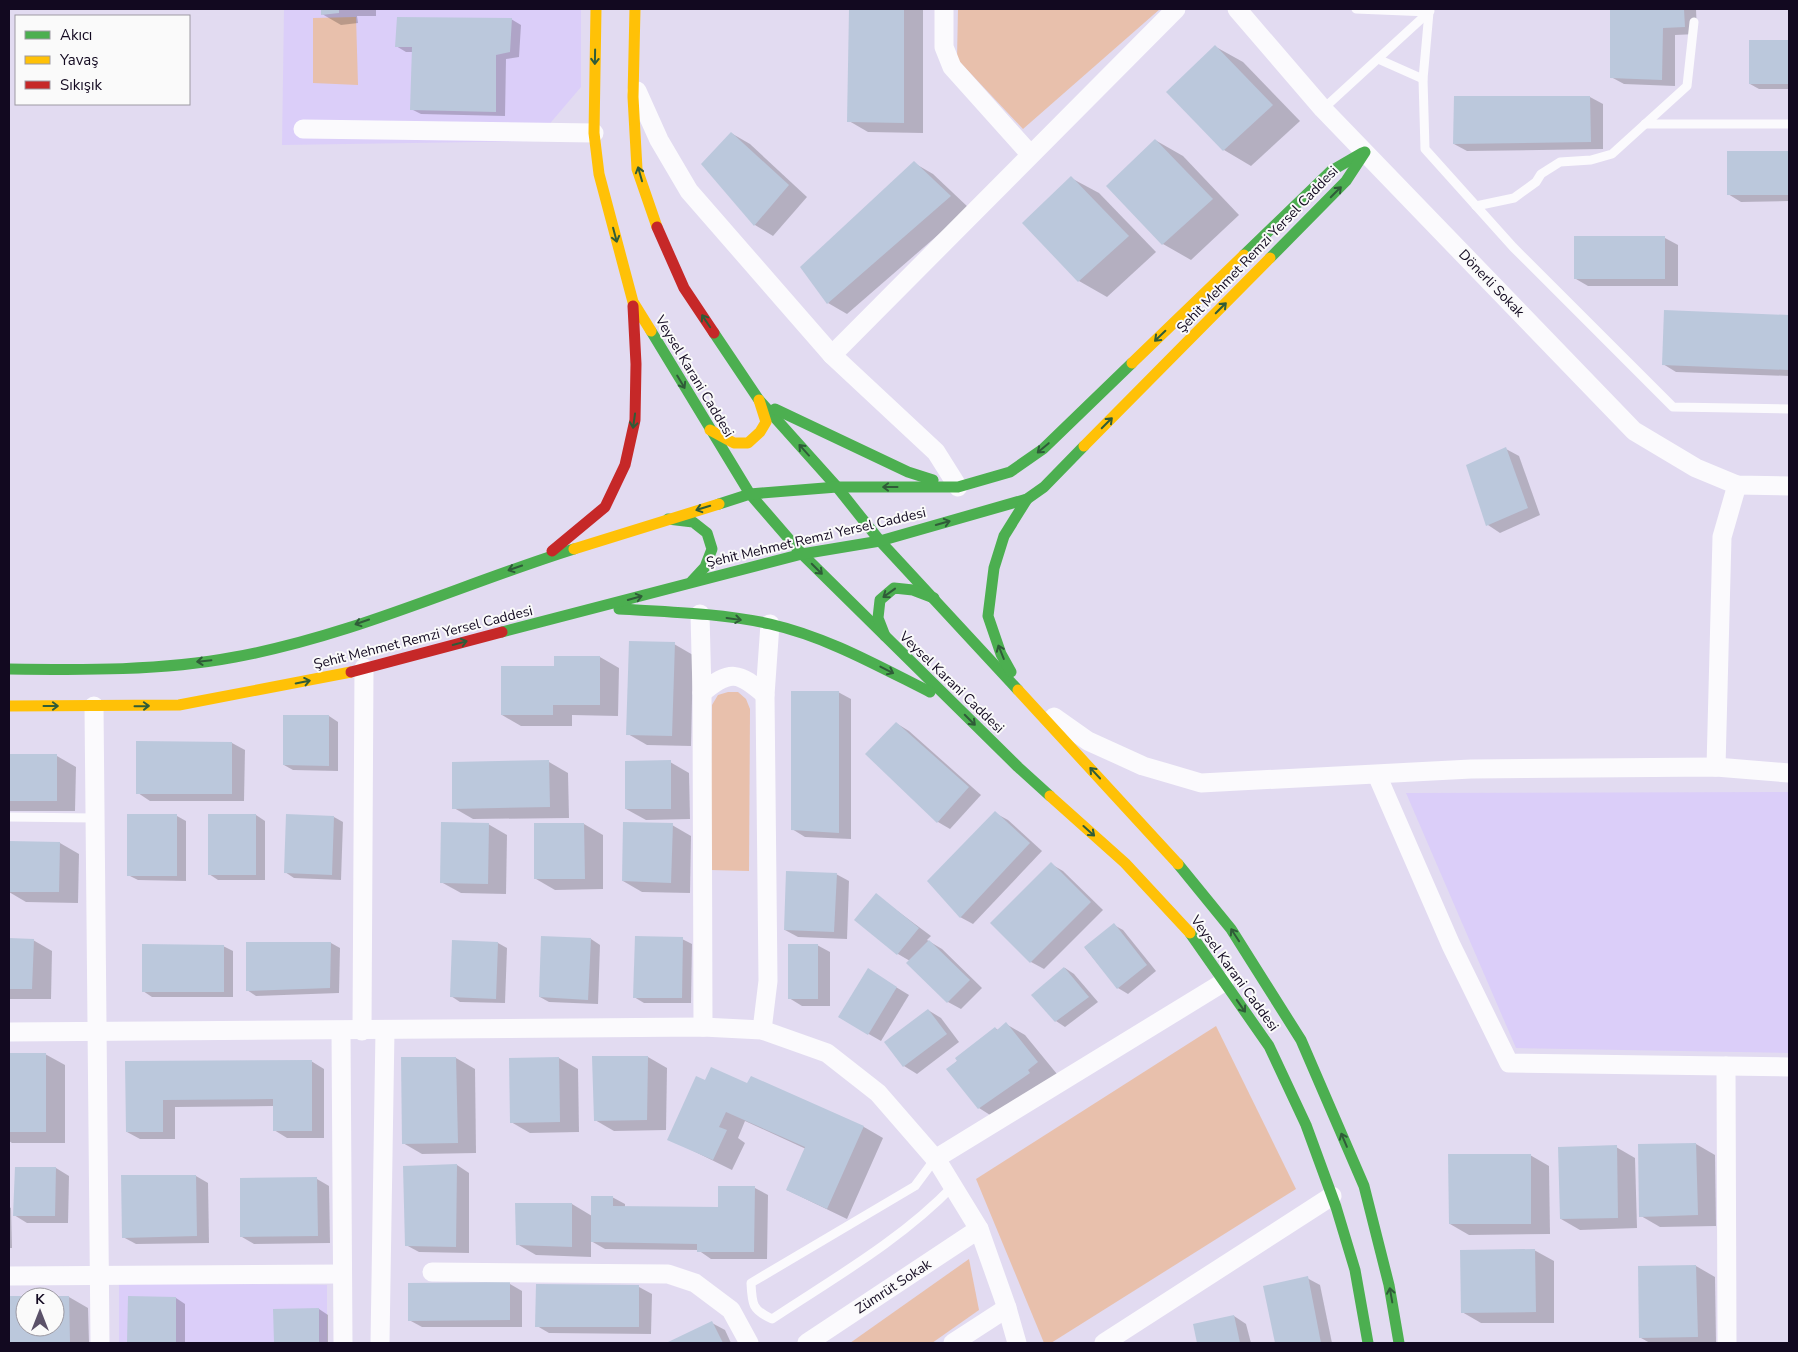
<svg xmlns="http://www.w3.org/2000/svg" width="1798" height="1352" font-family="'Nunito Sans',sans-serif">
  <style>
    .built { fill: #dbcef9 }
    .green { fill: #e8c0ac }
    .shadow { fill: #0003; fill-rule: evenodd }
    .building { fill: #bbc8dc }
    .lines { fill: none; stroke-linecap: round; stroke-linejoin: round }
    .lane { stroke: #fbfafd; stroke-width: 9 }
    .street { stroke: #fbfafd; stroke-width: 19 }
    .fast { stroke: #4caf50; stroke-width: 11 }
    .slow { stroke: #ffc107; stroke-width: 11 }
    .jam { stroke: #c62828; stroke-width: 11 }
    .oneway { stroke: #2f5c38 }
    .labels { text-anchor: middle; stroke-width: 4; stroke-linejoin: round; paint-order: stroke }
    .street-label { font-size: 14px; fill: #120920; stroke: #fafafa }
  </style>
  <rect width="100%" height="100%" fill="#e2dbf1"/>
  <g class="built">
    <polygon points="284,9 581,9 581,87 535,141 282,145"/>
    <polygon points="1789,792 1789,1053 1516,1048 1406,793"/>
    <polygon points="119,1283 327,1285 327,1343 119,1343"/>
  </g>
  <g class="green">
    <polygon points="958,9 1160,9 1023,129 957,59"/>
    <polygon points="356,17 358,85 313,83 313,18"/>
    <polygon points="728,692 738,692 746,699 750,709 749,871 710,870 712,705 718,695"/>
    <polygon points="1216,1026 1296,1189 1051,1343 1044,1343 976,1179"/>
    <polygon points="969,1259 979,1310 932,1343 850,1343"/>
  </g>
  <g class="shadow">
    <polygon points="322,9 376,9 376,16 357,16 358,23 341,25 322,14"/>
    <polygon points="850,9 923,9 923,133 868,132 849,121"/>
    <polygon points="1611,9 1696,9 1697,34 1675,35 1675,86 1624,84 1611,77"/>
    <polygon points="511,19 521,25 519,57 506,59 505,116 421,114 411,109 413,52 406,52 396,46"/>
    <polygon points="1750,41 1789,41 1789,89 1759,89 1750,84"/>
    <polygon points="1216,47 1243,62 1300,121 1251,166 1224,150 1168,92"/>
    <polygon points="1590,97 1603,104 1603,149 1467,151 1454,144"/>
    <polygon points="731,133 750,144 807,197 773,236 755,225"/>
    <polygon points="1155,140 1183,156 1239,215 1191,260 1163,244 1108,186"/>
    <polygon points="1728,152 1789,152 1789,201 1741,202 1728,194"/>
    <polygon points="914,163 933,174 969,208 847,314 828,303"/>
    <polygon points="1071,178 1099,193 1156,252 1107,297 1079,281 1024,223"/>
    <polygon points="1665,238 1678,245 1678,286 1588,286 1576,279"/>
    <polygon points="1665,312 1789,316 1789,376 1676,372 1663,364"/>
    <polygon points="1506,449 1519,456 1540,515 1500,533 1488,525 1468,466"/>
    <polygon points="674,644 693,655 691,746 647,745 628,734"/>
    <polygon points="600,657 619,668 618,716 572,715 572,726 521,726 502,715 555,667"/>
    <polygon points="838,692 851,699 851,839 805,837 792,829"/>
    <polygon points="329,716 338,722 338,771 293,770 284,765"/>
    <polygon points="896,723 909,731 981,795 950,829 938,822"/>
    <polygon points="232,743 245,750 244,801 150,801 138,793"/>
    <polygon points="9,755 57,756 76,767 75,811 9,811"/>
    <polygon points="549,762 568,773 569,818 473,819 454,808 453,763"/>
    <polygon points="670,762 689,773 690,819 646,820 626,809"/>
    <polygon points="995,813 1008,820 1042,851 973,924 960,917"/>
    <polygon points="256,815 265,821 265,880 218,880 209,874"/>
    <polygon points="177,816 186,821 186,881 138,880 128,875"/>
    <polygon points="334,817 343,822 341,880 294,878 285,872"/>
    <polygon points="488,824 507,835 506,894 461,893 441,882"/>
    <polygon points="584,824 603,835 603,889 555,890 536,879"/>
    <polygon points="672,825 691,836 690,893 642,892 623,881"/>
    <polygon points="9,843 60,843 79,854 78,903 26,902 9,892"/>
    <polygon points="1051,864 1063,871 1103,910 1044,969 1031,962 991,923"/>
    <polygon points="836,874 849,881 847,939 798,937 785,930"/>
    <polygon points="876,895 931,936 927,940 942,949 982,988 961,1009 948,1002 910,961 898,954"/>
    <polygon points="1114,925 1123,930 1156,971 1128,994 1118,988 1085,948"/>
    <polygon points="591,939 600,945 598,1004 549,1002 540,997"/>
    <polygon points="682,939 692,944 691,1003 644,1003 634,997"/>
    <polygon points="9,940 33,940 52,951 51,999 9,999"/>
    <polygon points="453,941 498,943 507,948 505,1003 460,1002 451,996"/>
    <polygon points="331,943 340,948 339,993 256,996 247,990"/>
    <polygon points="817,945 830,952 830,1006 802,1006 789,998"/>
    <polygon points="223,946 233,951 233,997 152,997 143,991"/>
    <polygon points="1065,968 1074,974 1098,1002 1065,1027 1056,1021 1033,995"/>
    <polygon points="868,970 909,995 881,1041 839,1017"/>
    <polygon points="928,1010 941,1018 959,1042 917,1074 904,1066 886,1042"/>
    <polygon points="1006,1024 1025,1035 1057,1074 998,1120 979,1108 948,1069 995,1028 998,1030"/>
    <polygon points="45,1054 65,1065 65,1143 12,1143 9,1141 9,1055"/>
    <polygon points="648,1057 667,1068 666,1130 614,1131 595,1120"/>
    <polygon points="402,1058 456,1058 475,1069 476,1153 422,1154 403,1143"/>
    <polygon points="559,1058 578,1069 579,1132 530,1133 511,1122"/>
    <polygon points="311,1061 324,1069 324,1138 287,1138 274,1130 274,1106 175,1107 175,1139 140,1139 127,1132 126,1062"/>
    <polygon points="751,1077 864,1127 883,1138 847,1219 787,1190 806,1149 745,1121 738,1138 745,1143 732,1170 669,1139 706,1082 748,1085"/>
    <polygon points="1696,1144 1715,1155 1716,1226 1660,1227 1641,1216"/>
    <polygon points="1616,1147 1635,1158 1637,1228 1580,1230 1561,1219"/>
    <polygon points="1530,1155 1549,1166 1550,1234 1469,1235 1450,1224"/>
    <polygon points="457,1165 469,1173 469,1253 419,1252 406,1245"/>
    <polygon points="16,1168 56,1168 69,1176 68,1223 27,1223 14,1215"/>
    <polygon points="196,1176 208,1183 209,1243 136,1244 123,1237"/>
    <polygon points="317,1179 329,1186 330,1243 254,1244 242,1237"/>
    <polygon points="755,1188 768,1195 767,1259 711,1259 698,1250 605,1249 591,1241 591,1257 536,1255 517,1244 516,1204 572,1204 592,1216 612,1197 625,1204 625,1208 719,1209"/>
    <polygon points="9,1207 11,1208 12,1248 9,1248"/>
    <polygon points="1534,1250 1554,1261 1554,1323 1481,1323 1462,1312"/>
    <polygon points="1696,1266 1715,1277 1716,1343 1650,1343 1641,1338"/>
    <polygon points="1307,1278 1320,1285 1332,1343 1276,1343 1264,1287"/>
    <polygon points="510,1284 522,1291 522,1327 422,1327 409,1320"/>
    <polygon points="639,1287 652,1294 651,1334 549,1333 537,1326"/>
    <path d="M 9,1297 L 69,1297 L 88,1308 L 89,1343 L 9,1343 ZM 25,1297 L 55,1297 L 55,1327 L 25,1327 Z"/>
    <polygon points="129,1297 176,1298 185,1304 185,1343 128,1343"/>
    <polygon points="319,1309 328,1315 328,1343 275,1343 274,1310"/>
    <polygon points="1234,1316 1246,1324 1251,1343 1199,1343 1195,1325"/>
    <polygon points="712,1323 725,1330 731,1343 669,1343"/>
  </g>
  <g class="building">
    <polygon points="321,9 339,9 339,13 321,15"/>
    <polygon points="849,9 904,9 904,123 847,122"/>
    <polygon points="1610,9 1684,9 1685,27 1663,28 1662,80 1610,78"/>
    <polygon points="397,17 512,18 510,52 496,55 496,112 410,110 412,47 395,47"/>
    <rect x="1749" y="40" width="40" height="44"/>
    <polygon points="1215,45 1273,105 1223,151 1166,92"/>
    <polygon points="1454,96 1590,96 1591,142 1453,144"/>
    <polygon points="731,132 789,185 754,226 701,164"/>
    <polygon points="1155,139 1213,199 1162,245 1106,186"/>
    <rect x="1727" y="151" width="62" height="44"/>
    <polygon points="914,161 951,196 827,304 800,267"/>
    <polygon points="1071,176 1129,236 1078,282 1022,223"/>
    <rect x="1574" y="236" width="91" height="43"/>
    <polygon points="1664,310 1789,315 1789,370 1662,365"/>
    <polygon points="1506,447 1528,508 1486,526 1466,465"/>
    <polygon points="629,641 675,642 672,736 626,735"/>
    <polygon points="554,656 600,656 600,705 553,705 553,715 501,715 501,666 554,666"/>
    <polygon points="791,691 839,691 839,833 791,830"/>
    <polygon points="283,715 329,715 329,766 283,765"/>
    <polygon points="896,722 969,787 937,823 865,754"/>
    <polygon points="136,741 232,742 232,794 136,794"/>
    <rect x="9" y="754" width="48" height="47"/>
    <polygon points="549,760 550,807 452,809 452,762"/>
    <polygon points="671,760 671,809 625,809 625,761"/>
    <polygon points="995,811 1030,843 960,918 927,881"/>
    <rect x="127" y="814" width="50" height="62"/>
    <rect x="208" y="814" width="48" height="61"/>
    <polygon points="286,814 334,816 332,875 284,873"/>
    <polygon points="441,822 489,823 488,884 440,883"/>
    <polygon points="623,822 673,823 671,883 622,881"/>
    <polygon points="534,823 584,823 585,879 534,879"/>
    <polygon points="9,841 60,842 59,892 9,892"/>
    <polygon points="1051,862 1091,902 1030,963 990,923"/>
    <polygon points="786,871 837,873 834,932 784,930"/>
    <polygon points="876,893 919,928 897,955 854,920"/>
    <polygon points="1114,923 1147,965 1117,989 1084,947"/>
    <polygon points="541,936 591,938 588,1000 539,997"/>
    <polygon points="635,936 683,937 682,998 633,998"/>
    <polygon points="9,938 34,939 32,989 9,989"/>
    <polygon points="452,940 498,942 496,999 450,997"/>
    <polygon points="929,940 970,980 947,1003 906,963"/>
    <polygon points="246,942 331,942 330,988 246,991"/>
    <polygon points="142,944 224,945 224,992 142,992"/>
    <rect x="788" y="944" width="30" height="55"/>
    <polygon points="1064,967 1089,997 1055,1022 1031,995"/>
    <polygon points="868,968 897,987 868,1035 838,1017"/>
    <polygon points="928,1009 947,1034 903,1067 884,1042"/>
    <polygon points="1006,1022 1038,1062 1028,1070 1030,1073 978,1109 946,1069 957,1061 955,1058 995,1027 997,1030"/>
    <rect x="9" y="1053" width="37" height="79"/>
    <polygon points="592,1056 648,1056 647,1120 594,1121"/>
    <polygon points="401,1057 456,1057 458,1143 402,1144"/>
    <polygon points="559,1057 560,1122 510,1123 509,1058"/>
    <polygon points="312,1060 312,1131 273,1131 273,1099 163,1100 163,1132 126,1132 125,1061"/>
    <polygon points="711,1067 747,1083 751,1076 864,1126 827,1209 786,1190 805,1147 726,1112 719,1127 727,1130 713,1160 667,1140 696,1076 705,1080"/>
    <polygon points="1696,1143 1698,1215 1639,1217 1638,1144"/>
    <polygon points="1617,1145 1618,1218 1560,1219 1558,1147"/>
    <polygon points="1448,1154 1531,1154 1531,1224 1449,1224"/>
    <polygon points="457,1164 456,1247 405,1246 403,1166"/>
    <polygon points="15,1167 56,1167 55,1216 13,1216"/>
    <polygon points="121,1175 196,1175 197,1236 122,1238"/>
    <polygon points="317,1177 318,1236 240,1237 240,1178"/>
    <polygon points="718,1186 755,1186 754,1252 697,1252 697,1244 591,1242 591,1196 613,1196 613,1206 718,1207"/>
    <polygon points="515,1203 572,1203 572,1247 516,1245"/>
    <polygon points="1535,1249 1536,1312 1461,1313 1460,1250"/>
    <polygon points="1696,1265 1698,1337 1639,1338 1638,1266"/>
    <polygon points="1308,1276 1321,1343 1275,1343 1263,1286"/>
    <polygon points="510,1282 510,1320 408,1321 408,1283"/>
    <polygon points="536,1284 639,1285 639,1327 535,1327"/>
    <polygon points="9,1296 25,1296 25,1327 55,1327 55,1296 69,1296 70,1343 9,1343"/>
    <polygon points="128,1296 176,1297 176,1343 127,1343"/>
    <polygon points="319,1308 319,1343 274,1343 273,1309"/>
    <polygon points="1234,1315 1240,1343 1197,1343 1193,1324"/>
    <polygon points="712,1321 723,1343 666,1343"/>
  </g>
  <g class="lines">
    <g class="lane">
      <polyline points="1356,9 1429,12 1423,79 1425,149 1513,247 1673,407 1789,409"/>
      <polyline points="1378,59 1423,79"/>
      <polyline points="1323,109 1430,11"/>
      <polyline points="1645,124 1789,124"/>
      <polyline points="1476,206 1514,198 1536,182 1541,174 1560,162 1591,160 1612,154 1687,86 1694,22"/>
      <polyline points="9,817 94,818"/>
      <path d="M 935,1159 L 915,1186 L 751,1283 C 752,1304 752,1310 772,1319 C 834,1278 901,1240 953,1186"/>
    </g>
    <g class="street">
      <polyline points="944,9 944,47 952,67 1030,154"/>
      <polyline points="1237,9 1323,109 1634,431 1696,468 1737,485 1789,486"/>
      <polyline points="637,91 659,140 689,191 832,355 936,452 958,487"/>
      <polyline points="303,129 594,133"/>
      <polyline points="832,355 1176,9"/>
      <polyline points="700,614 702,693 703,1027"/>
      <path d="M 702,693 C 730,669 739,672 765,695"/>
      <polyline points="94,706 100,1343"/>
      <polyline points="1054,717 1088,741 1143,766 1201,783 1471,769 1716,767 1789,773"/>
      <polyline points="1716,767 1722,537 1737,485"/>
      <polyline points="1377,775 1451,945 1509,1063 1789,1067"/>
      <polyline points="762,1030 768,981 765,695 770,624"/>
      <polyline points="341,1031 343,1343"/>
      <polyline points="362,1031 364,668"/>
      <polyline points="9,1032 703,1027 762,1030 827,1053 878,1093 938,1162 979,1229 1007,1308 1017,1343"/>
      <polyline points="1726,1066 1727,1343"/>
      <polyline points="935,1159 1224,982"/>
      <polyline points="432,1272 668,1274 695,1283 731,1310 749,1343"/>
      <polyline points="9,1276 342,1274"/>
      <polyline points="380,1343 385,1030"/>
      <polyline points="807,1343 979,1229"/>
      <polyline points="953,1343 1007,1308"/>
      <polyline points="1104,1343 1332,1196"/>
    </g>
    <g class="fast">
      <polyline points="1244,255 1331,171 1362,153"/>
      <polyline points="1270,258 1346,181 1365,152"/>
      <polyline points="651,331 750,494 802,554 1018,767 1050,796"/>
      <polyline points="714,333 759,400 837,487 880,541 1018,690"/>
      <polyline points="775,409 908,472 933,480"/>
      <polyline points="719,504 750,494 837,487 958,487 1010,472 1043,449 1132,363"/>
      <polyline points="668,519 693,522 707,533 712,549 705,567 692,581"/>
      <path d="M 619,609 C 669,612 721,613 770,624 C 827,637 878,666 930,692"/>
      <polyline points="502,632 802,554 880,541 1027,499 1044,487 1084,446"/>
      <polyline points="885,636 878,618 880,600 894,588 913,590 934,598"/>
      <path d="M 9,669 C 85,670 161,671 235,657 C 352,636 462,584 574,549"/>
      <polyline points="1011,672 1001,654 988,616 994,568 1004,536 1027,499"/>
      <polyline points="1178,864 1231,929 1301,1040 1364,1186 1389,1285 1399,1343"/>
      <polyline points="1190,933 1269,1046 1306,1125 1336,1207 1355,1270 1368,1343"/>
    </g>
    <g class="slow">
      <polyline points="596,9 594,133 599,174 633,302 651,331"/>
      <polyline points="635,9 633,97 637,169 657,227"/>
      <polyline points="1132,363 1244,255"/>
      <polyline points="710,430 734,443 748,443 760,432 766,422 759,400"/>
      <polyline points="1084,446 1270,258"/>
      <polyline points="574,549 719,504"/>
      <polyline points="1018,690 1178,864"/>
      <polyline points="9,706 179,705 351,672"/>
      <polyline points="1050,796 1125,863 1190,933"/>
    </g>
    <g class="jam">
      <polyline points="657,227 684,288 714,333"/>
      <polyline points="552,551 605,507 625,465 635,420 636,364 633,306"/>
      <polyline points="351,672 502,632"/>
    </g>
  </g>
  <defs><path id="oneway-shaft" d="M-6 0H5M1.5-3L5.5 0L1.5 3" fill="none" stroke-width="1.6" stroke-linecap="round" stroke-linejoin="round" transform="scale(1.25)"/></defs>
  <g class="oneway">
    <use href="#oneway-shaft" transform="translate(595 57) rotate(91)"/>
    <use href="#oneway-shaft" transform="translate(640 174) rotate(-106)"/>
    <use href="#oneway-shaft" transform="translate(1336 192) rotate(-45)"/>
    <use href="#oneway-shaft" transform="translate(615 235) rotate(75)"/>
    <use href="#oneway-shaft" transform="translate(1221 308) rotate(-45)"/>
    <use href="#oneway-shaft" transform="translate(706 321) rotate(-124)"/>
    <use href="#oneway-shaft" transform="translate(1160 336) rotate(136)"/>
    <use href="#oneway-shaft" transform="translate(681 382) rotate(59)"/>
    <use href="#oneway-shaft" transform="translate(634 421) rotate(98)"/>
    <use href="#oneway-shaft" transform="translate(1107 423) rotate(-45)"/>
    <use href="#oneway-shaft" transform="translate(1043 448) rotate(140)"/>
    <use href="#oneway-shaft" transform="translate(804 450) rotate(-132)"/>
    <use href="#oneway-shaft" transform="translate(890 487) rotate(-180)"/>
    <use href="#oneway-shaft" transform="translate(703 508) rotate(163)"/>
    <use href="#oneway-shaft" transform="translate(943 523) rotate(-16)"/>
    <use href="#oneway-shaft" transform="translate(515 568) rotate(161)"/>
    <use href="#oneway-shaft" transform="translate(817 569) rotate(45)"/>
    <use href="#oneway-shaft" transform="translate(889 593) rotate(144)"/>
    <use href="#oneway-shaft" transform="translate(635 598) rotate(-16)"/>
    <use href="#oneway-shaft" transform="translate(734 619) rotate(8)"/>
    <use href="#oneway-shaft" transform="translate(362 622) rotate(161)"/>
    <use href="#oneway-shaft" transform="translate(460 643) rotate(-15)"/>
    <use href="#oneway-shaft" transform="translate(1001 652) rotate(-112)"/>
    <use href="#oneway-shaft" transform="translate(204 661) rotate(174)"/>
    <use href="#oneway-shaft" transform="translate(887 670) rotate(27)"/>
    <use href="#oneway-shaft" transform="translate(303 682) rotate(-11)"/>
    <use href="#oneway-shaft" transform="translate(51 706)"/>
    <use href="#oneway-shaft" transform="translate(142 706) rotate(-1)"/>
    <use href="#oneway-shaft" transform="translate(970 720) rotate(45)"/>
    <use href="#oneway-shaft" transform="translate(1095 773) rotate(-133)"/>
    <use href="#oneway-shaft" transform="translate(1089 831) rotate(42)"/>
    <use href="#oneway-shaft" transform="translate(1235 935) rotate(-123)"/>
    <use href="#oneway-shaft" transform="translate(1241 1006) rotate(55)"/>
    <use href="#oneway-shaft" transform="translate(1344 1140) rotate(-113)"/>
    <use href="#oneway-shaft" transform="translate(1391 1295) rotate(-100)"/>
  </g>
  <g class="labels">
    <g class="street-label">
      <text transform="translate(1257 249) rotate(-46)" y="5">Şehit Mehmet Remzi Yersel Caddesi</text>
      <text transform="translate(1492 283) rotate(46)" y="5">Dönerli Sokak</text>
      <text transform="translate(695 376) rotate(59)" y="5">Veysel Karani Caddesi</text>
      <text transform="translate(816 537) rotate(-13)" y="5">Şehit Mehmet Remzi Yersel Caddesi</text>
      <text transform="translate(423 637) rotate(-14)" y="5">Şehit Mehmet Remzi Yersel Caddesi</text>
      <text transform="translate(952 682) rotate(44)" y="5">Veysel Karani Caddesi</text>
      <text transform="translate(1235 973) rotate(54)" y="5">Veysel Karani Caddesi</text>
      <text transform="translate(893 1286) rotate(-33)" y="5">Zümrüt Sokak</text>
    </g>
  </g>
  <rect width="1798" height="1352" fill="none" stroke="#120920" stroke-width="20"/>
  <rect x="15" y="15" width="175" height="90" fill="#fafafa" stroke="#9d9aa3"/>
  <rect x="25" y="31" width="25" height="8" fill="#4caf50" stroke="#9d9aa3"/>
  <text x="60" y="40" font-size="15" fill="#120920">Akıcı</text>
  <rect x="25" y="56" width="25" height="8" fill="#ffc107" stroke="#9d9aa3"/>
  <text x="60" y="65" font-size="15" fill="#120920">Yavaş</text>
  <rect x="25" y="81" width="25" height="8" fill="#c62828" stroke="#9d9aa3"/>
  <text x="60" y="90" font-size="15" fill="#120920">Sıkışık</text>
  <g transform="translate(40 1312)"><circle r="24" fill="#fafafa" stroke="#9d9aa3"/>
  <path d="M0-4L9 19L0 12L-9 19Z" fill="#5b5269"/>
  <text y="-8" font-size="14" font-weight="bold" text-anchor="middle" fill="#120920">K</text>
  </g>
</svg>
